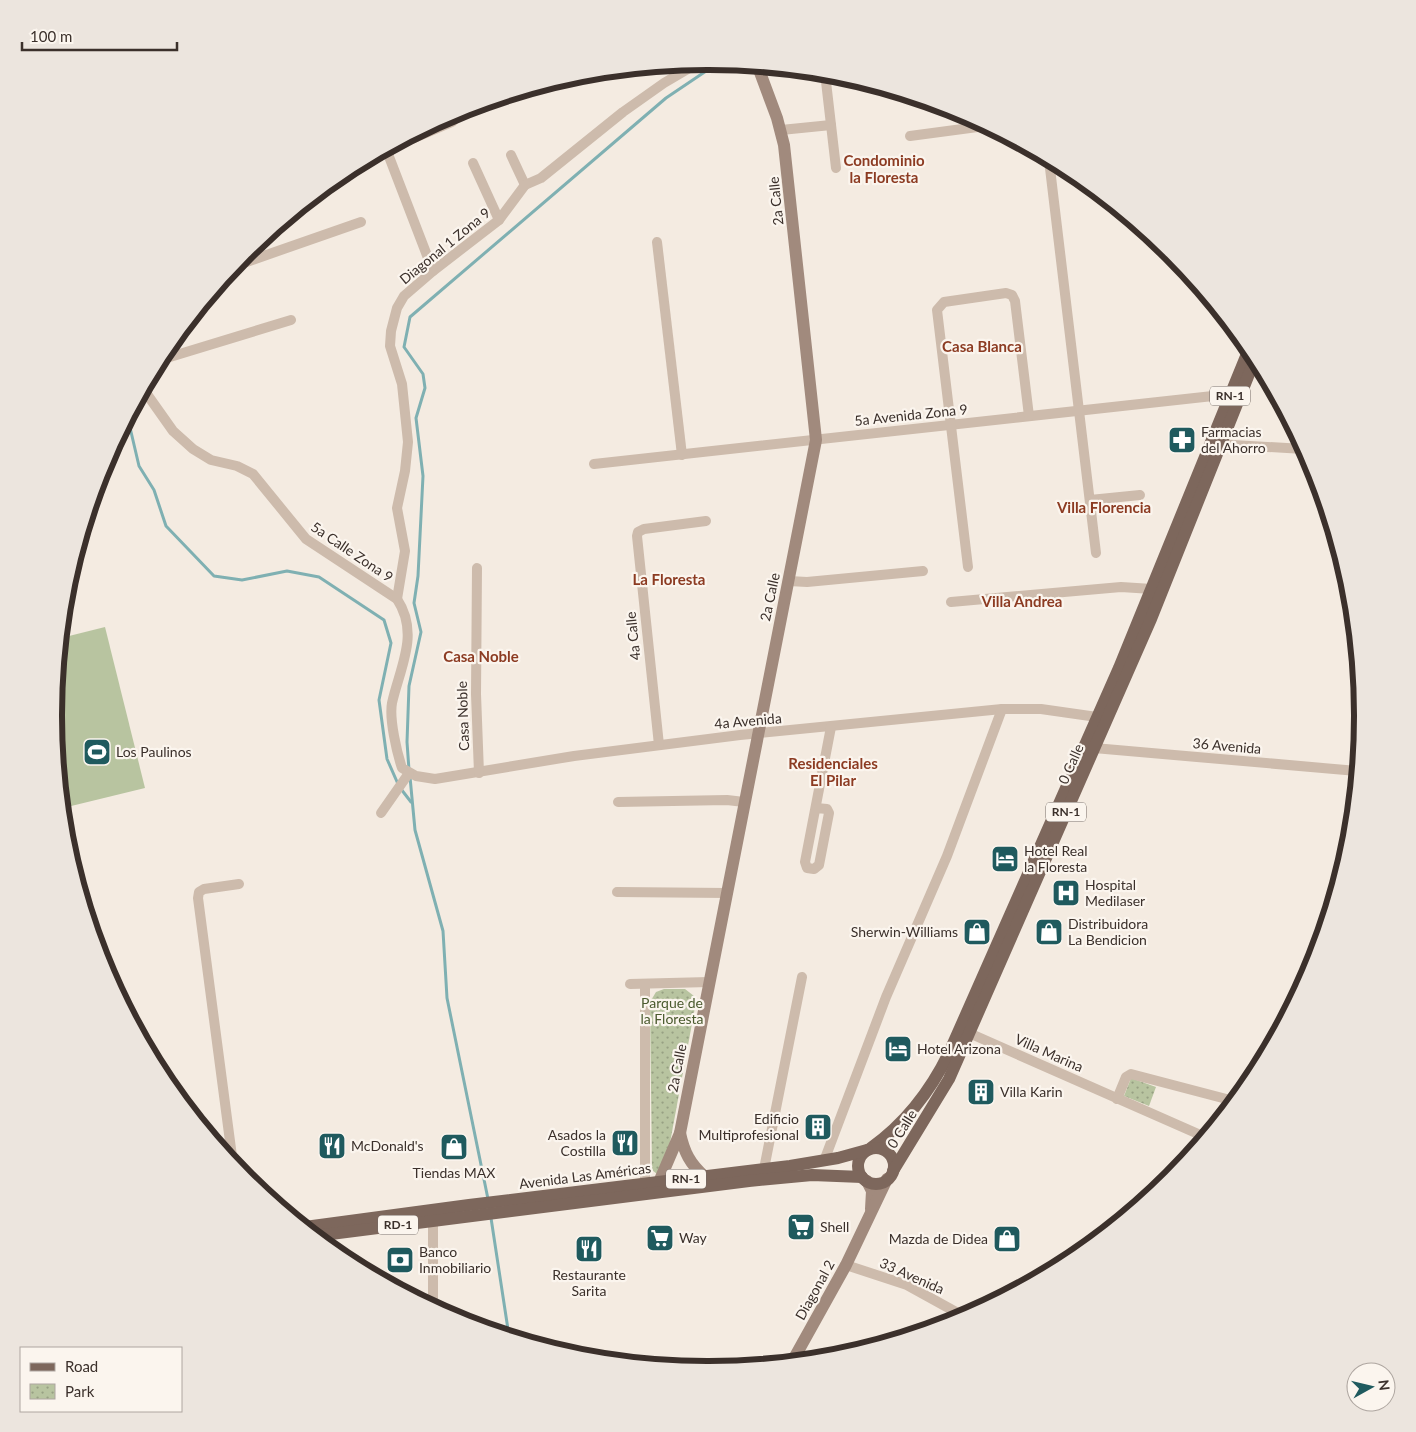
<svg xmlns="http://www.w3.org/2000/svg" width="1416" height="1432" font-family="Lato,sans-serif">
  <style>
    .park { fill: url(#park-dots) }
    .pitch { fill: #b8c4a0 }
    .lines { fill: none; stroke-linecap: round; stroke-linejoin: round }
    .stream { stroke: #7fb0b2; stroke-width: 3 }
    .street { stroke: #cdbbac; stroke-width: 10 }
    .secondary { stroke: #a18a7d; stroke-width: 12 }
    .primary { stroke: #7d675c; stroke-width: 12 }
    .labels { text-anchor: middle; stroke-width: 4.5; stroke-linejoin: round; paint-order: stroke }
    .shield { fill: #fbf5ee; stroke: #756b66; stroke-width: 1 }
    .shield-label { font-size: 12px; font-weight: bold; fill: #3b302b }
    .street-label { font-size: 14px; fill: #3b302b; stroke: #fbf5ee }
    .poi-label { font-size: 14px; fill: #3b302b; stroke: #fbf5ee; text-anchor: start }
    .park-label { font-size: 14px; fill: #4a5a2e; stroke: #fbf5ee }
    .neighbourhood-label { font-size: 15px; font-weight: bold; fill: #8c3b22; stroke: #fbf5ee }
    .rim { fill: none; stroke: #3b302b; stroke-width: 6 }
  </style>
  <defs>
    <pattern id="park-dots" width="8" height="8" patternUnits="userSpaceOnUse" patternTransform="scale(1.25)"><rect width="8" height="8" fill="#b8c4a0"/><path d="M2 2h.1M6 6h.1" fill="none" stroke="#97a083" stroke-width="1.8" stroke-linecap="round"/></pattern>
  </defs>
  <rect width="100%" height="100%" fill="#f4ebe1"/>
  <g class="park">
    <polygon points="664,989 685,989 694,996 696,1002 667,1159 657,1174 652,1170 650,1002 656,992"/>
    <polygon points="1131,1078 1156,1087 1149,1106 1124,1096"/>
  </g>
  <polygon class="pitch" points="105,627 145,788 63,808 54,716 61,638"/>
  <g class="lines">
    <g class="stream">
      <polyline points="128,419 139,466 154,490 166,526 214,576 242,580 287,571 319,577 384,620 391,643 379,700 387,759 398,784"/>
      <polyline points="409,770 407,742 409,686 421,632 414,603 418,576 423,476 416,418 425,388 423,374 404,347 410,317 666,98 718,63"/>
      <polyline points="410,777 415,830 443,931 447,998 488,1199"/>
      <polyline points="401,789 411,802"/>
      <polyline points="491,1218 509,1336"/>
    </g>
    <g class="street">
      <polyline points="825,73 836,168"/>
      <polyline points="781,130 831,125"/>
      <polyline points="910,136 985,126"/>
      <polyline points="511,155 525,185"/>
      <polyline points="1049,160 1096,553"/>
      <polyline points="473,163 499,220"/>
      <polyline points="657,242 682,455"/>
      <polyline points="235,266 361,222"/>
      <polyline points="433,271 388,154 393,147 452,122 458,116 458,111"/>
      <polyline points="160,360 291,320"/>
      <path d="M 144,390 L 173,431 L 193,449 L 211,460 L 237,466 L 253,474 L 306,539 L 397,599 C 420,634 400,667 392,703 C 389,719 397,753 402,768 L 416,776 L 435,779 L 574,756 L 740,735 L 1002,709 L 1041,709 L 1097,717"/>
      <polyline points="1215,444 1304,449"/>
      <polyline points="594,464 1231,394"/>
      <polyline points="1090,500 1140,495"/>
      <polyline points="968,567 937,310 944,302 1006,293 1012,295 1015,301 1029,416"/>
      <polyline points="477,568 476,694 479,773"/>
      <polyline points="789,581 807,582 923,571"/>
      <polyline points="397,599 405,551 397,508 405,471 408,442 402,384 390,346 391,331 397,308 404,296 433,271 499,220 525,185 541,178 623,112 664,83 698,63"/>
      <polyline points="951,602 1121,587 1152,589"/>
      <polyline points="659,745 637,536 638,532 644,529 706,521"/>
      <polyline points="1094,748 1357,771"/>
      <polyline points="618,802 727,800 744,802"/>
      <polyline points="816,808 827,809 829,813 819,865 814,869 807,868 805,862 831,727"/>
      <polyline points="381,813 409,773"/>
      <polyline points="617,892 727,893"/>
      <polyline points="630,984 709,982"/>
      <polyline points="969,1033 1205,1137"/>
      <polyline points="1117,1099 1126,1077 1131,1074 1234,1101"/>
      <polyline points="824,1161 886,997 947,856 1002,709"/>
      <polyline points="233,1164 198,898 199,892 204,889 239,884"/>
      <polyline points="764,1169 802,977"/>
      <polyline points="645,1184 645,984"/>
      <polyline points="846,1265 907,1285 965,1317"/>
      <polyline points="433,1307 433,1220"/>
    </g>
    <g class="secondary">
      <path d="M 680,1133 C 684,1152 690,1164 705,1177"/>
      <polyline points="867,1181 872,1191 871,1209"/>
      <polyline points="659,1182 680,1133 816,440 784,145 777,118 758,67"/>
      <polyline points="792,1362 846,1265 887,1179"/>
    </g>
    <g class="primary">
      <path d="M 871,1148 C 906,1123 930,1092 949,1053 L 1119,668 L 1249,349"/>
      <circle cx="876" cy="1166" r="18"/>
      <polyline points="893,1171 949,1079 1151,619 1255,359"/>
      <polyline points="305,1227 469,1205 790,1166 838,1158 867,1150"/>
      <polyline points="315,1236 749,1181 812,1175 862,1177"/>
    </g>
  </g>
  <defs>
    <symbol id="pharmacy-square" viewBox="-11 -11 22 22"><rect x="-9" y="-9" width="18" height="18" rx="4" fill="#1f5a5e" stroke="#fbf5ee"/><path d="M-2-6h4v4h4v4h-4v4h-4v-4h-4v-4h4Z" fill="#fff"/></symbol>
    <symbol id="stadium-square" viewBox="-11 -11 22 22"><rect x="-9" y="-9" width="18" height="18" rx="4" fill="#1f5a5e" stroke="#fbf5ee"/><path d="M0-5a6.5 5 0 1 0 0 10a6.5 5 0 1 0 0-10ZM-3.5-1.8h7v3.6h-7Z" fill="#fff"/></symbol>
    <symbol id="hotel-square" viewBox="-11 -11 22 22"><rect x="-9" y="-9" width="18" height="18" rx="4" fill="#1f5a5e" stroke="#fbf5ee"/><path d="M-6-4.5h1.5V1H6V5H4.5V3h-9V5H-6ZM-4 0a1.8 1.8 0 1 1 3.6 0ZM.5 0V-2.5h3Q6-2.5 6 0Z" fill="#fff"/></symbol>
    <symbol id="hospital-square" viewBox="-11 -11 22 22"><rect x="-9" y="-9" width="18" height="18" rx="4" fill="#1f5a5e" stroke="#fbf5ee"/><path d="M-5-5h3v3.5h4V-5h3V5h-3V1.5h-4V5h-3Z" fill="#fff"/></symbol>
    <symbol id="shop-square" viewBox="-11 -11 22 22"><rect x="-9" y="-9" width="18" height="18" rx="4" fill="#1f5a5e" stroke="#fbf5ee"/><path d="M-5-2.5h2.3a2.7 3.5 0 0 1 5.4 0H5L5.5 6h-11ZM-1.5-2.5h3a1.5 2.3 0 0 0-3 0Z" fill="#fff"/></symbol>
    <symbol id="building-square" viewBox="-11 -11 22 22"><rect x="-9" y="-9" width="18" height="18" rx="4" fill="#1f5a5e" stroke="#fbf5ee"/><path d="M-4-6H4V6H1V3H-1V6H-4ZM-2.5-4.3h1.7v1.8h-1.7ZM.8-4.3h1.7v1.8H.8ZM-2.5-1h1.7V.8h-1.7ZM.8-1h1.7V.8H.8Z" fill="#fff"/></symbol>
    <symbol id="restaurant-square" viewBox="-11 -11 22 22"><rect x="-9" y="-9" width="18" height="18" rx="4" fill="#1f5a5e" stroke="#fbf5ee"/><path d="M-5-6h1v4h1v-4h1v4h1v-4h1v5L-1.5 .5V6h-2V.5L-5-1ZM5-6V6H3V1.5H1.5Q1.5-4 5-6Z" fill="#fff"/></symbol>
    <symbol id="supermarket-square" viewBox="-11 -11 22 22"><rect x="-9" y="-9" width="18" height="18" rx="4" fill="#1f5a5e" stroke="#fbf5ee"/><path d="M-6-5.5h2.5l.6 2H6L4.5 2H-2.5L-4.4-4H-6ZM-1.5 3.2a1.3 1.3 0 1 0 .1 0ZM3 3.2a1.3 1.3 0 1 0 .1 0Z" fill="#fff"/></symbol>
    <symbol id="bank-square" viewBox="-11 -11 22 22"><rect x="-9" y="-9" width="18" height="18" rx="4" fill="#1f5a5e" stroke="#fbf5ee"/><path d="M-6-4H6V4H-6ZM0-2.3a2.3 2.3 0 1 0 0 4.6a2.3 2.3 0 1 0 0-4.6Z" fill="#fff"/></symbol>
  </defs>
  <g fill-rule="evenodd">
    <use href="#pharmacy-square" x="1166" y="424" width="32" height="32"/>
    <use href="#stadium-square" x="81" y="736" width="32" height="32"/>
    <use href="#hotel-square" x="989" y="843" width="32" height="32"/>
    <use href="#hospital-square" x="1050" y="877" width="32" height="32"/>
    <use href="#shop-square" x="961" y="916" width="32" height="32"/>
    <use href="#shop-square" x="1033" y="916" width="32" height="32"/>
    <use href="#hotel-square" x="882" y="1033" width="32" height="32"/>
    <use href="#building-square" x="965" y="1076" width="32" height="32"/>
    <use href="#building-square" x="802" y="1111" width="32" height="32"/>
    <use href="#restaurant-square" x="609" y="1127" width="32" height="32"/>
    <use href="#restaurant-square" x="316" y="1130" width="32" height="32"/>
    <use href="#shop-square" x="438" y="1131" width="32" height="32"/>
    <use href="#supermarket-square" x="785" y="1211" width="32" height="32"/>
    <use href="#supermarket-square" x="644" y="1222" width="32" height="32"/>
    <use href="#shop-square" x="991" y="1223" width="32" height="32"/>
    <use href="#restaurant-square" x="573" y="1233" width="32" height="32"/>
    <use href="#bank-square" x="384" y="1244" width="32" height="32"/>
  </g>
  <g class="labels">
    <g class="shield">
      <rect x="1210" y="386.5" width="40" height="19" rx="4"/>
      <rect x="1046" y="802.5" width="40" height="19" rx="4"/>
      <rect x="666" y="1169.5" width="40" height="19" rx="4"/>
      <rect x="378" y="1215.5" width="40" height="19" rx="4"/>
    </g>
    <g class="shield-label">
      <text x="1230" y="400">RN-1</text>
      <text x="1066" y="816">RN-1</text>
      <text x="686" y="1183">RN-1</text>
      <text x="398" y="1229">RD-1</text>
    </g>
    <g class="street-label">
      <text transform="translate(776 201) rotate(-96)" y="5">2a Calle</text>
      <text transform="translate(445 246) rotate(-39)" y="5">Diagonal 1 Zona 9</text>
      <text transform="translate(911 415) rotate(-6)" y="5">5a Avenida Zona 9</text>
      <text transform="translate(352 552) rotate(34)" y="5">5a Calle Zona 9</text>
      <text transform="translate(770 597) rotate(-78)" y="5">2a Calle</text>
      <text transform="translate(633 636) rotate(-96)" y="5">4a Calle</text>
      <text transform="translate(463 716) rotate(-92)" y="5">Casa Noble</text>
      <text transform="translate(748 721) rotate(-5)" y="5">4a Avenida</text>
      <text transform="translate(1227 746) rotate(5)" y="5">36 Avenida</text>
      <text transform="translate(1071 764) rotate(-66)" y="5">0 Calle</text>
      <text transform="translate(1049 1053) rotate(24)" y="5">Villa Marina</text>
      <text transform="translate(677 1068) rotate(-79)" y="5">2a Calle</text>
      <text transform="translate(902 1129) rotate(-58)" y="5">0 Calle</text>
      <text transform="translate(585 1176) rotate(-7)" y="5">Avenida Las Américas</text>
      <text transform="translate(912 1276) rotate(24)" y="5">33 Avenida</text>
      <text transform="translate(815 1290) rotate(-61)" y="5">Diagonal 2</text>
    </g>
    <g class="poi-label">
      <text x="1201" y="437">Farmacias<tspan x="1201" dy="16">del Ahorro</tspan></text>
      <text x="116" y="757">Los Paulinos</text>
      <text x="1024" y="856">Hotel Real<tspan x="1024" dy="16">la Floresta</tspan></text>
      <text x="1085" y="890">Hospital<tspan x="1085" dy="16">Medilaser</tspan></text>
      <text x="1068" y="929">Distribuidora<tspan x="1068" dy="16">La Bendicion</tspan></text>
      <text x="958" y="937" text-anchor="end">Sherwin-Williams</text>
      <text x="917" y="1054">Hotel Arizona</text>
      <text x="1000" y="1097">Villa Karin</text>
      <text x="799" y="1124" text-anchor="end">Edificio<tspan x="799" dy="16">Multiprofesional</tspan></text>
      <text x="606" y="1140" text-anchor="end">Asados la<tspan x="606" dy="16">Costilla</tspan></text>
      <text x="351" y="1151">McDonald's</text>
      <text x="454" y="1178" text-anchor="middle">Tiendas MAX</text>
      <text x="820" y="1232">Shell</text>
      <text x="679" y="1243">Way</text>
      <text x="988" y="1244" text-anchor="end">Mazda de Didea</text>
      <text x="419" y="1257">Banco<tspan x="419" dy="16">Inmobiliario</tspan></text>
      <text x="589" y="1280" text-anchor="middle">Restaurante<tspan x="589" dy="16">Sarita</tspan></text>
    </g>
    <g class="park-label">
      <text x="672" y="1008">Parque de<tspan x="672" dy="16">la Floresta</tspan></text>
    </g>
    <g class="neighbourhood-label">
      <text x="884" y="166">Condominio<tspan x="884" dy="17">la Floresta</tspan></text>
      <text x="982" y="352">Casa Blanca</text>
      <text x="1104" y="513">Villa Florencia</text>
      <text x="669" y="585">La Floresta</text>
      <text x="1022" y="607">Villa Andrea</text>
      <text x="481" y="662">Casa Noble</text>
      <text x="833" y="769">Residenciales<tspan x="833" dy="17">El Pilar</tspan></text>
    </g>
  </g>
  <path d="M0 0H1416V1432H0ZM707 70H709A645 645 0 0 1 1354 715V716A645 645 0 0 1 709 1361H707A645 645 0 0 1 62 716V715A645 645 0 0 1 707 70Z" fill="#ece5de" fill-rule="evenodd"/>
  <path class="rim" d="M707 70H709A645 645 0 0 1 1354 715V716A645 645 0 0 1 709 1361H707A645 645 0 0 1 62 716V715A645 645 0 0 1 707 70Z"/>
  <rect x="20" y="1347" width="162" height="65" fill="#fbf5ee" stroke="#aea6a0"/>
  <rect x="30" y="1363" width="25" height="8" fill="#7d675c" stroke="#aea6a0"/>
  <text x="65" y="1372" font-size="15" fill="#3b302b">Road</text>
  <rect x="30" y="1384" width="25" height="15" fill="url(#park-dots)" stroke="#aea6a0"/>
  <text x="65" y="1397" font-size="15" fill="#3b302b">Park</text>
  <g transform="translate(1371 1387) rotate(82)"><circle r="24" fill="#fbf5ee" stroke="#aea6a0"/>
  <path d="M0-4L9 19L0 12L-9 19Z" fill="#1f5a5e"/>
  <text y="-8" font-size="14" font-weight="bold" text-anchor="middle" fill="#3b302b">N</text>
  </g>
  <path d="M22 42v8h155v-8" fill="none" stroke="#3b302b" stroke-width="2.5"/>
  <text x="30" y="42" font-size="15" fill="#3b302b" stroke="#fbf5ee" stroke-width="4" paint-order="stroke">100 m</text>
</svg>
